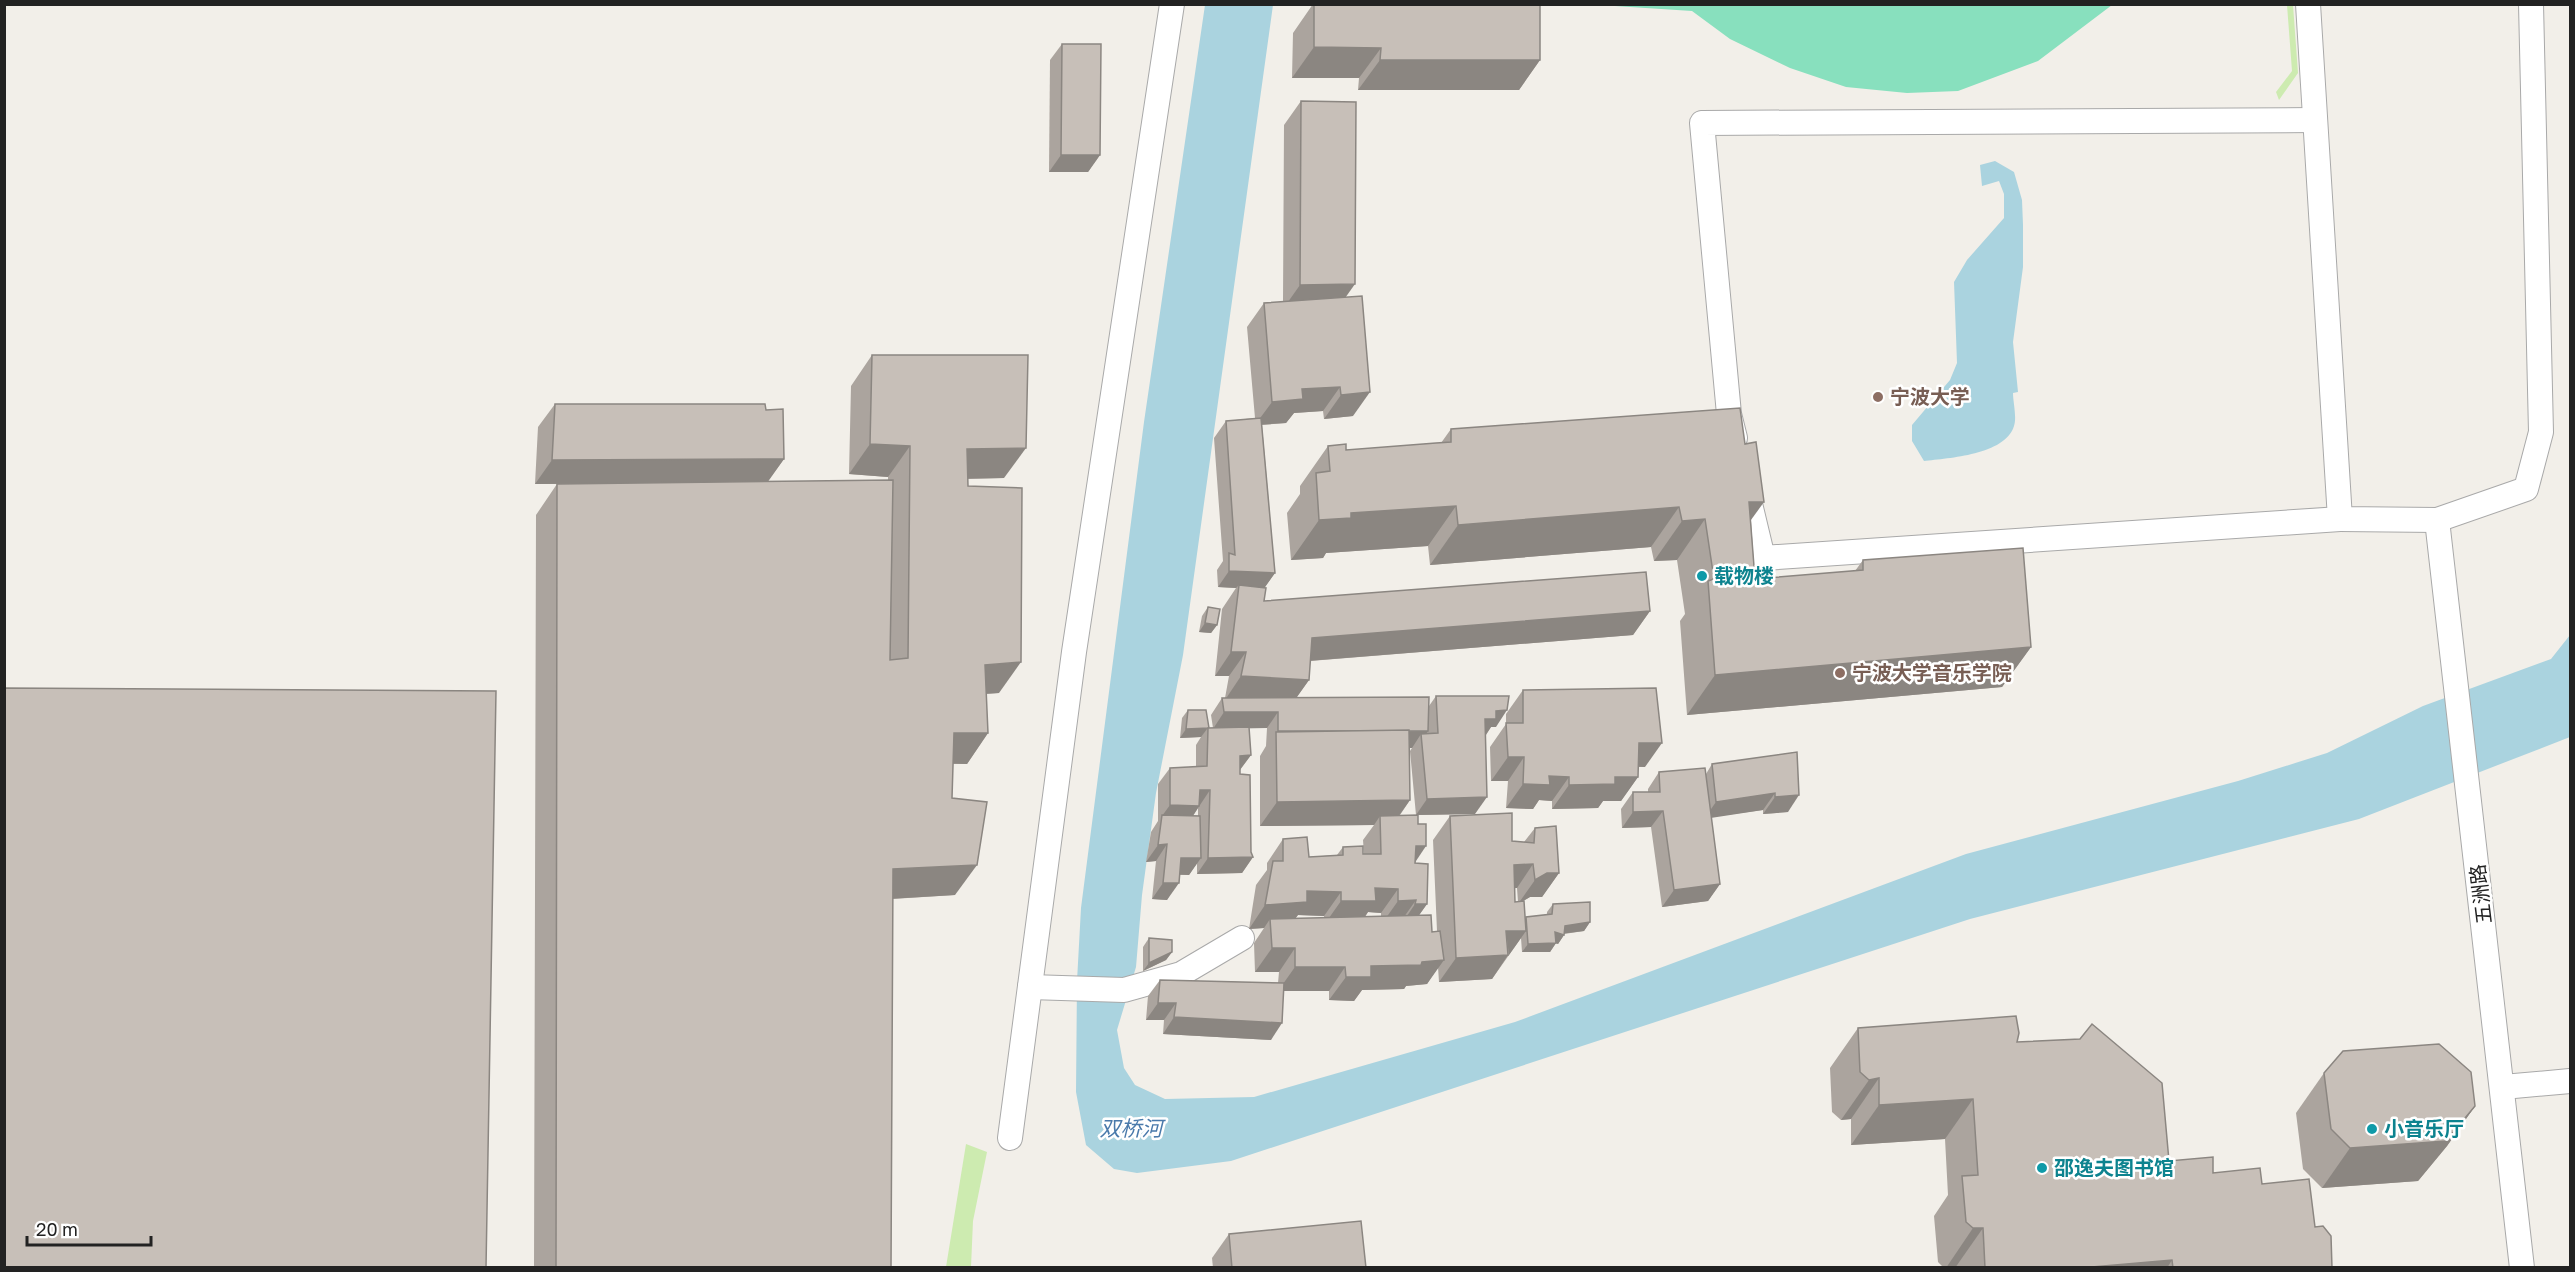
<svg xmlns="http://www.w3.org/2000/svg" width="2575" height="1272" font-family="'Golos Text','Noto Sans SC',sans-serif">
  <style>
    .grass { fill: #cdebb0 }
    .pitch { fill: #88e0be }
    .water { fill: #aad3df }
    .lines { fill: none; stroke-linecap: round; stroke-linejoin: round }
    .lane-casing { stroke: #a9a9a9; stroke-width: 26 }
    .lane { stroke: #fff; stroke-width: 24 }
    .wall { fill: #aba49e; fill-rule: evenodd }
    .shaded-wall { fill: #8b8681 }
    .building { fill: #c7bfb8; stroke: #8b8681; stroke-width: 1.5 }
    .education-dot { fill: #8d6e63; stroke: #fff; stroke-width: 2 }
    .culture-dot { fill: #0f9aa8; stroke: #fff; stroke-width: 2 }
    .labels { text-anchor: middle; stroke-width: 5; stroke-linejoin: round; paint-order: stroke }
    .education-label { font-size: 20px; font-weight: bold; fill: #785e54; stroke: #fff; text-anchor: start }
    .culture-label { font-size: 20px; font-weight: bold; fill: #0d838f; stroke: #fff; text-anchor: start }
    .street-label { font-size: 20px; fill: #222; stroke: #fff }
    .water-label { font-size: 21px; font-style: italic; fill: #4a7aab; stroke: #fff }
  </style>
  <rect width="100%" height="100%" fill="#f2efe9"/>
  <g class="grass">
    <polygon points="2287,5 2293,5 2298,73 2279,100 2276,92 2292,71"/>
    <polygon points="966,1144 987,1152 973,1221 971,1267 946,1267"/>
  </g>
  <polygon class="pitch" points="1615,5 1615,4 2112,5 2038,61 1958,91 1907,93 1846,87 1790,68 1730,39 1692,11 1615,6"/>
  <g class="water">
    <polygon points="1205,5 1273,5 1183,655 1156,793 1142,895 1136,967 1117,1030 1124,1068 1135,1085 1165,1099 1254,1097 1515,1022 1966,854 2238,781 2327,753 2423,706 2551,659 2570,635 2570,737 2359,819 1970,919 1231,1161 1137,1173 1114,1169 1086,1145 1076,1092 1077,981 1081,908 1144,422"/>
    <path d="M 1995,161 L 2014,172 L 2022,200 L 2023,225 L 2023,267 L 2013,342 L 2018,392 L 2013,393 C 2013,402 2017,417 2014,426 C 2005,455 1949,458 1924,461 L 1912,441 L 1912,425 L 1950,380 L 1957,363 L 1954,282 L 1967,260 L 2004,218 L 2004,194 L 1999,181 L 1982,186 L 1980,165 Z"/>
  </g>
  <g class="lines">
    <defs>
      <g id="lane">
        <polyline points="2308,4 2340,519 2437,520 2526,489 2541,432 2531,4"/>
        <polyline points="1735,438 1729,414 1702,123 2315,120"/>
        <polyline points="1746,487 1763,558 2340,519"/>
        <polyline points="2437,520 2522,1268"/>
        <polyline points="1030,987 1124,990 1181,974 1242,938"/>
        <polyline points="2503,1087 2570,1081"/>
        <polyline points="1010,1138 1074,652 1172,4"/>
      </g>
    </defs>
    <use href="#lane" class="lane-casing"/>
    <use href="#lane" class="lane"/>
  </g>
  <g class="wall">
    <polygon points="1313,4 1540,4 1540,60 1519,90 1358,90 1359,78 1292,78 1293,33"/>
    <polygon points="1062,44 1100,155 1088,172 1049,172 1050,60"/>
    <path d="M 1301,101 L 1346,297 L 1353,416 L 1324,419 L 1323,411 L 1294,413 L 1286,423 L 1262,425 L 1275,573 L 1264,588 L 1264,601 L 1650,611 L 1633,635 L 1310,661 L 1309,680 L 1296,698 L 1429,706 L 1436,696 L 1496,727 L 1491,727 L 1486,735 L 1475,814 L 1418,815 L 1415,862 L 1427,904 L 1419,915 L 1432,932 L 1437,931 L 1433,840 L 1450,816 L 1512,841 L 1524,842 L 1535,828 L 1559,873 L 1542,897 L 1530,897 L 1523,901 L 1525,919 L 1526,917 L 1547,915 L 1547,912 L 1553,904 L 1590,922 L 1584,931 L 1564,934 L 1564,935 L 1558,944 L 1556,943 L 1550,952 L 1522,952 L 1521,938 L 1492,979 L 1439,982 L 1438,967 L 1427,984 L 1406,986 L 1404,989 L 1362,990 L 1354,1001 L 1329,1000 L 1329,991 L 1284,991 L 1271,1040 L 1163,1034 L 1164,1020 L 1146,1020 L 1148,996 L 1160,980 L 1278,983 L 1279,972 L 1255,972 L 1254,943 L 1264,928 L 1249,929 L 1256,885 L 1267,870 L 1267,863 L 1283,839 L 1309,857 L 1337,855 L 1343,847 L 1364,854 L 1363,840 L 1374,825 L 1260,826 L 1260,756 L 1266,746 L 1267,728 L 1249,728 L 1251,755 L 1240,770 L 1240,774 L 1251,852 L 1253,857 L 1242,873 L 1197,874 L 1197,863 L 1189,875 L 1179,875 L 1167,900 L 1152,899 L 1156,861 L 1146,862 L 1151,832 L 1158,821 L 1158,784 L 1170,768 L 1196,767 L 1196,745 L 1201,737 L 1180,738 L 1182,718 L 1188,710 L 1209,728 L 1213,728 L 1211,715 L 1222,698 L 1225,698 L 1229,676 L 1215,676 L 1222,609 L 1236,588 L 1218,587 L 1217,570 L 1223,561 L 1214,438 L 1226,421 L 1255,418 L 1247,327 L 1264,303 L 1283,302 L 1284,125 ZM 1409,748 L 1412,748 L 1410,751 L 1416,815 L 1400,815 L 1410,800 ZM 1198,808 L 1198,816 L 1193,816 ZM 1515,888 L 1517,888 L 1518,902 L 1515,902 ZM 1368,912 L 1381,913 L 1381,916 L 1365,917 ZM 1298,915 L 1324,916 L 1324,918 L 1295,918 Z"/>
    <polygon points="872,355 1004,478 968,479 968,486 999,693 986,694 988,733 967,764 953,764 952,798 955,895 892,899 891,1268 534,1268 536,515 557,484 673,483 535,484 538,427 555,404 766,410 784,459 767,482 888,480 888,477 849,474 851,386"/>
    <polygon points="1451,429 1751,521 1755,579 1855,571 1863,560 2031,647 2002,687 1687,715 1680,621 1685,614 1677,560 1654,561 1651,547 1430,565 1428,546 1326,553 1323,558 1291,560 1287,513 1300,494 1300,486 1328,446 1346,450 1441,443"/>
    <polygon points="1208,607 1217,625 1211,633 1199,632 1202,616"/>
    <polygon points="1523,690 1645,767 1638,767 1638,777 1621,801 1603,801 1598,808 1552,809 1552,801 1539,800 1533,809 1506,808 1508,781 1491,781 1490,747 1506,724 1506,714"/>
    <polygon points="1797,752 1788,812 1763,814 1763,810 1711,817 1720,884 1708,901 1662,907 1651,827 1622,828 1621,809 1633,792 1648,792 1648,789 1659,772 1706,774 1712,764"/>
    <polygon points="1149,938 1172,952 1166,960 1143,971 1143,947"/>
    <polygon points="1858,1028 2017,1042 2169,1161 2213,1173 2262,1184 2315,1227 2332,1268 1944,1268 1938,1262 1934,1216 1948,1195 1945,1139 1851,1145 1851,1119 1841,1120 1832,1112 1830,1068"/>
    <polygon points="2324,1073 2475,1106 2447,1146 2418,1181 2322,1188 2303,1169 2296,1113"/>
    <polygon points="1229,1234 1366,1268 1213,1268 1212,1258"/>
  </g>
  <g class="shaded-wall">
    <polygon points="1314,47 1381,48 1359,78 1292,78"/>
    <polygon points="1380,60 1540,60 1519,90 1358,90"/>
    <polygon points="1061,155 1100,155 1088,172 1049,172"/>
    <polygon points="1355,284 1338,308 1283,309 1300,285"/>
    <polygon points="1340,387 1323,411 1294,413 1286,423 1255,425 1272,402 1302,389"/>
    <polygon points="1370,392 1353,416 1324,419 1341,395"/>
    <polygon points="870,444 910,446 888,477 849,474"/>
    <polygon points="1026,448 1004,478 946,479 967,449"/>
    <polygon points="784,459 767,483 535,484 552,460"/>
    <polygon points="1749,502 1764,502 1735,542"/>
    <polygon points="1456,506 1428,546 1326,553 1323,558 1291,560 1319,520 1351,513"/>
    <polygon points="1679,507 1651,547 1430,565 1458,525"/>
    <polygon points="1705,519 1677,560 1654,561 1682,521"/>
    <polygon points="1229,571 1275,573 1263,590 1239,585 1236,588 1218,587"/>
    <polygon points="1650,611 1633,635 1295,662 1312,638"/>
    <polygon points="1205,623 1217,625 1211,633 1199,632"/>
    <polygon points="2031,647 2002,687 1687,715 1715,675"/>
    <polygon points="1231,652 1246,652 1229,676 1215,676"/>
    <polygon points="1021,662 999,693 964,695 985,665"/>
    <polygon points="1241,676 1309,680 1292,704 1225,700"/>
    <polygon points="1507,710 1496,727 1491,727 1485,736 1485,719 1496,711"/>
    <polygon points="1224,712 1278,712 1267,728 1213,729"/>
    <polygon points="1186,729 1207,729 1201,737 1180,738"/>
    <polygon points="1428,731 1422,740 1421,734 1412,748 1276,748 1276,734"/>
    <polygon points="954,733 988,733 967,764 933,763"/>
    <polygon points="1639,743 1662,743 1645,767 1622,766"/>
    <polygon points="1251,755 1239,771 1240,756"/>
    <polygon points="1508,757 1524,757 1508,781 1491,781"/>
    <polygon points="1549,776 1569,777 1552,801 1539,800 1533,809 1506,808 1523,784"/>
    <polygon points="1615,777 1638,777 1621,801 1603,801 1598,808 1552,809 1569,785"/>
    <polygon points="1200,790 1210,790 1188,823 1162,816 1170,805"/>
    <polygon points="1775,793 1763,810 1704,819 1716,802"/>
    <polygon points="1799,795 1788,812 1763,814 1775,797"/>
    <polygon points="1487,797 1475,814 1416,815 1427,799"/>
    <polygon points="1410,800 1393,824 1380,816 1374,825 1260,826 1277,802"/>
    <polygon points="1663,811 1651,827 1622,828 1633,812"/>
    <polygon points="1167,844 1156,861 1146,862 1158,845"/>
    <polygon points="1416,846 1426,846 1410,870"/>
    <polygon points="1253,857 1242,873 1197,874 1208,858"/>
    <polygon points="1181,858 1201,858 1189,875 1169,874"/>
    <polygon points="1533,864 1517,888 1497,889 1514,865"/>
    <polygon points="977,865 955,895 871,900 893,869"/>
    <polygon points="1547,873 1559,873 1542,897 1530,897 1518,904 1535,880"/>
    <polygon points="1163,883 1179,883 1167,900 1152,899"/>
    <polygon points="1720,884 1708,901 1662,907 1674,890"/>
    <polygon points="1375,888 1398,889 1381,913 1368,912 1359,925 1324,925 1341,901"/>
    <polygon points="1307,891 1341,892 1324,916 1298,915 1290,926 1270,919 1264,928 1249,929 1265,905"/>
    <polygon points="1416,900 1399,924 1381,925 1398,901"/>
    <polygon points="1415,904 1427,904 1410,928 1399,928"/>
    <polygon points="1590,922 1584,931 1560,934 1564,935 1558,944 1549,940 1555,932 1565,926"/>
    <polygon points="1506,931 1526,931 1509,955"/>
    <polygon points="1556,943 1550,952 1522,952 1528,944"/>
    <polygon points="1272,948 1295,948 1279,972 1255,972"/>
    <polygon points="1172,952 1166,960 1143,971 1149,963"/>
    <polygon points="1508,955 1492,979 1439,982 1456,958"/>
    <polygon points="1444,960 1427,984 1406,986 1404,989 1362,990 1354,1001 1329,1000 1346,977 1371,966"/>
    <polygon points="1295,967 1345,967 1329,991 1278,991"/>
    <polygon points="1158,1003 1176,1003 1164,1020 1146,1020"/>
    <polygon points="1174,1017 1282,1023 1271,1040 1163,1034"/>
    <polygon points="1879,1078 1851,1119 1841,1120 1869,1080"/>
    <polygon points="1973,1099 1945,1139 1851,1145 1879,1105"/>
    <polygon points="2475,1106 2447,1146 2418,1181 2322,1188 2350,1148"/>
    <polygon points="1973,1228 1983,1228 1955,1268 1946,1268"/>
    <polygon points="2172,1260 2167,1268 2080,1268"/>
  </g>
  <g class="building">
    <polygon points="1314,4 1540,4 1540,60 1380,60 1381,48 1314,47"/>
    <polygon points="1062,44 1101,44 1100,155 1061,155"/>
    <polygon points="1301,101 1356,102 1355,284 1300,285"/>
    <polygon points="1362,296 1370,392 1341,395 1340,387 1302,389 1303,399 1272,402 1264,303"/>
    <polygon points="872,355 1028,355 1026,448 967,449 968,486 1022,488 1021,662 985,665 988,733 954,733 952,798 987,802 977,865 893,869 891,1268 556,1268 557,484 893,480 890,660 908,658 910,446 870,444"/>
    <polygon points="555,404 765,404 766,410 783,409 784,459 552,460"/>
    <polygon points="1740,408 1745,444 1756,442 1764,502 1749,502 1755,579 1863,570 1863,560 2023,548 2031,647 1715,675 1708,581 1714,579 1705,519 1682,521 1679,507 1458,525 1456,506 1351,513 1351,518 1319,520 1316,473 1330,471 1328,446 1346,444 1346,450 1436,443 1451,442 1451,429"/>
    <polygon points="1261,418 1275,573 1229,571 1229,553 1235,555 1226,421"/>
    <polygon points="1646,572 1650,611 1312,638 1309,680 1241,676 1246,652 1231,652 1239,585 1266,588 1264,601"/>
    <polygon points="1208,607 1220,609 1217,625 1205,623"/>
    <polygon points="4,688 496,691 486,1268 4,1268"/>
    <polygon points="1656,688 1662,743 1639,743 1638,777 1615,777 1615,784 1569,785 1569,777 1549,776 1550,785 1523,784 1524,757 1508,757 1506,723 1523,723 1523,690"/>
    <polygon points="1436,696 1509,696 1507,710 1496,711 1496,719 1485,719 1487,797 1427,799 1421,734 1438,733"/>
    <polygon points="1429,697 1428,731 1278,731 1278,712 1224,712 1222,698"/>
    <polygon points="1188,710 1206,710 1209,728 1186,729"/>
    <polygon points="1249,727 1251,755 1240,756 1240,774 1250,775 1251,852 1253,857 1208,858 1210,790 1200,790 1199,806 1170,805 1170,768 1207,766 1208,728"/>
    <polygon points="1409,730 1410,800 1277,802 1276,732"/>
    <polygon points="1797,752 1799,795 1775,797 1775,793 1716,802 1712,764"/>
    <polygon points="1705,768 1720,884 1674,890 1663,811 1633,812 1633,792 1660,792 1659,772"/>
    <polygon points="1512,813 1512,841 1534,843 1535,828 1556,826 1559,873 1547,873 1535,880 1533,864 1514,865 1515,902 1524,901 1526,931 1506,931 1508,955 1456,958 1450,816"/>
    <polygon points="1162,815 1200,816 1201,858 1181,858 1179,883 1163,883 1167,844 1158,845"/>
    <polygon points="1418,815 1418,824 1426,824 1426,846 1416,846 1415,863 1428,864 1427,904 1415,904 1416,900 1398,901 1398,889 1375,888 1376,901 1341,901 1341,892 1307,891 1307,902 1265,905 1273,861 1283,861 1283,839 1307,837 1309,857 1343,855 1343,847 1363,846 1363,854 1381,854 1380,816"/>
    <polygon points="1590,902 1590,922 1565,926 1564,935 1555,932 1556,943 1528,944 1526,917 1552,914 1553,904"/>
    <polygon points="1431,915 1432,932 1440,931 1444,960 1422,962 1421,965 1371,966 1371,977 1346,977 1345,967 1295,967 1295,948 1272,948 1270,919"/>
    <polygon points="1149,938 1172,940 1172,952 1149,963"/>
    <polygon points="1160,980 1284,983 1282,1023 1174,1017 1176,1003 1158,1003"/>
    <polygon points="2016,1016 2019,1033 2017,1042 2080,1039 2092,1024 2162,1083 2169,1161 2213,1157 2213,1173 2260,1168 2262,1184 2309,1179 2315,1227 2323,1226 2331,1236 2332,1268 2173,1268 2172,1260 2080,1268 1985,1268 1983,1228 1973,1228 1966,1222 1962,1176 1978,1175 1973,1099 1879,1105 1879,1078 1869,1080 1860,1072 1858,1028"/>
    <polygon points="2439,1044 2471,1072 2475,1106 2446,1141 2350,1148 2331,1129 2324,1073 2343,1051"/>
    <polygon points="1361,1221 1366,1268 1232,1268 1229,1234"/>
  </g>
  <g class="education-dot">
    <circle cx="1878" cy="397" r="6"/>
    <circle cx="1840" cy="673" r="6"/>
  </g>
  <g class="culture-dot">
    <circle cx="1702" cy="576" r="6"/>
    <circle cx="2372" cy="1129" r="6"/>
    <circle cx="2042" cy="1168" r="6"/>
  </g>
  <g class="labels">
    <g class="education-label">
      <text x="1890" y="404">宁波大学</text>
      <text x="1852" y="680">宁波大学音乐学院</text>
    </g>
    <g class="culture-label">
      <text x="1714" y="583">载物楼</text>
      <text x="2384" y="1136">小音乐厅</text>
      <text x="2054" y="1175">邵逸夫图书馆</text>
    </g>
    <g class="street-label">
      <text transform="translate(2481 894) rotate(-97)" y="7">五洲路</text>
    </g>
    <g class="water-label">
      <text x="1131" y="1136">双桥河</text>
    </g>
  </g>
  <rect width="2575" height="1272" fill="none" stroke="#222222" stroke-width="12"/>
  <path d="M27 1236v9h124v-9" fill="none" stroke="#222222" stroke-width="3"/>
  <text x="36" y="1236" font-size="18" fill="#222222" stroke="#ffffff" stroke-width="4.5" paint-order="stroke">20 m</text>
</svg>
